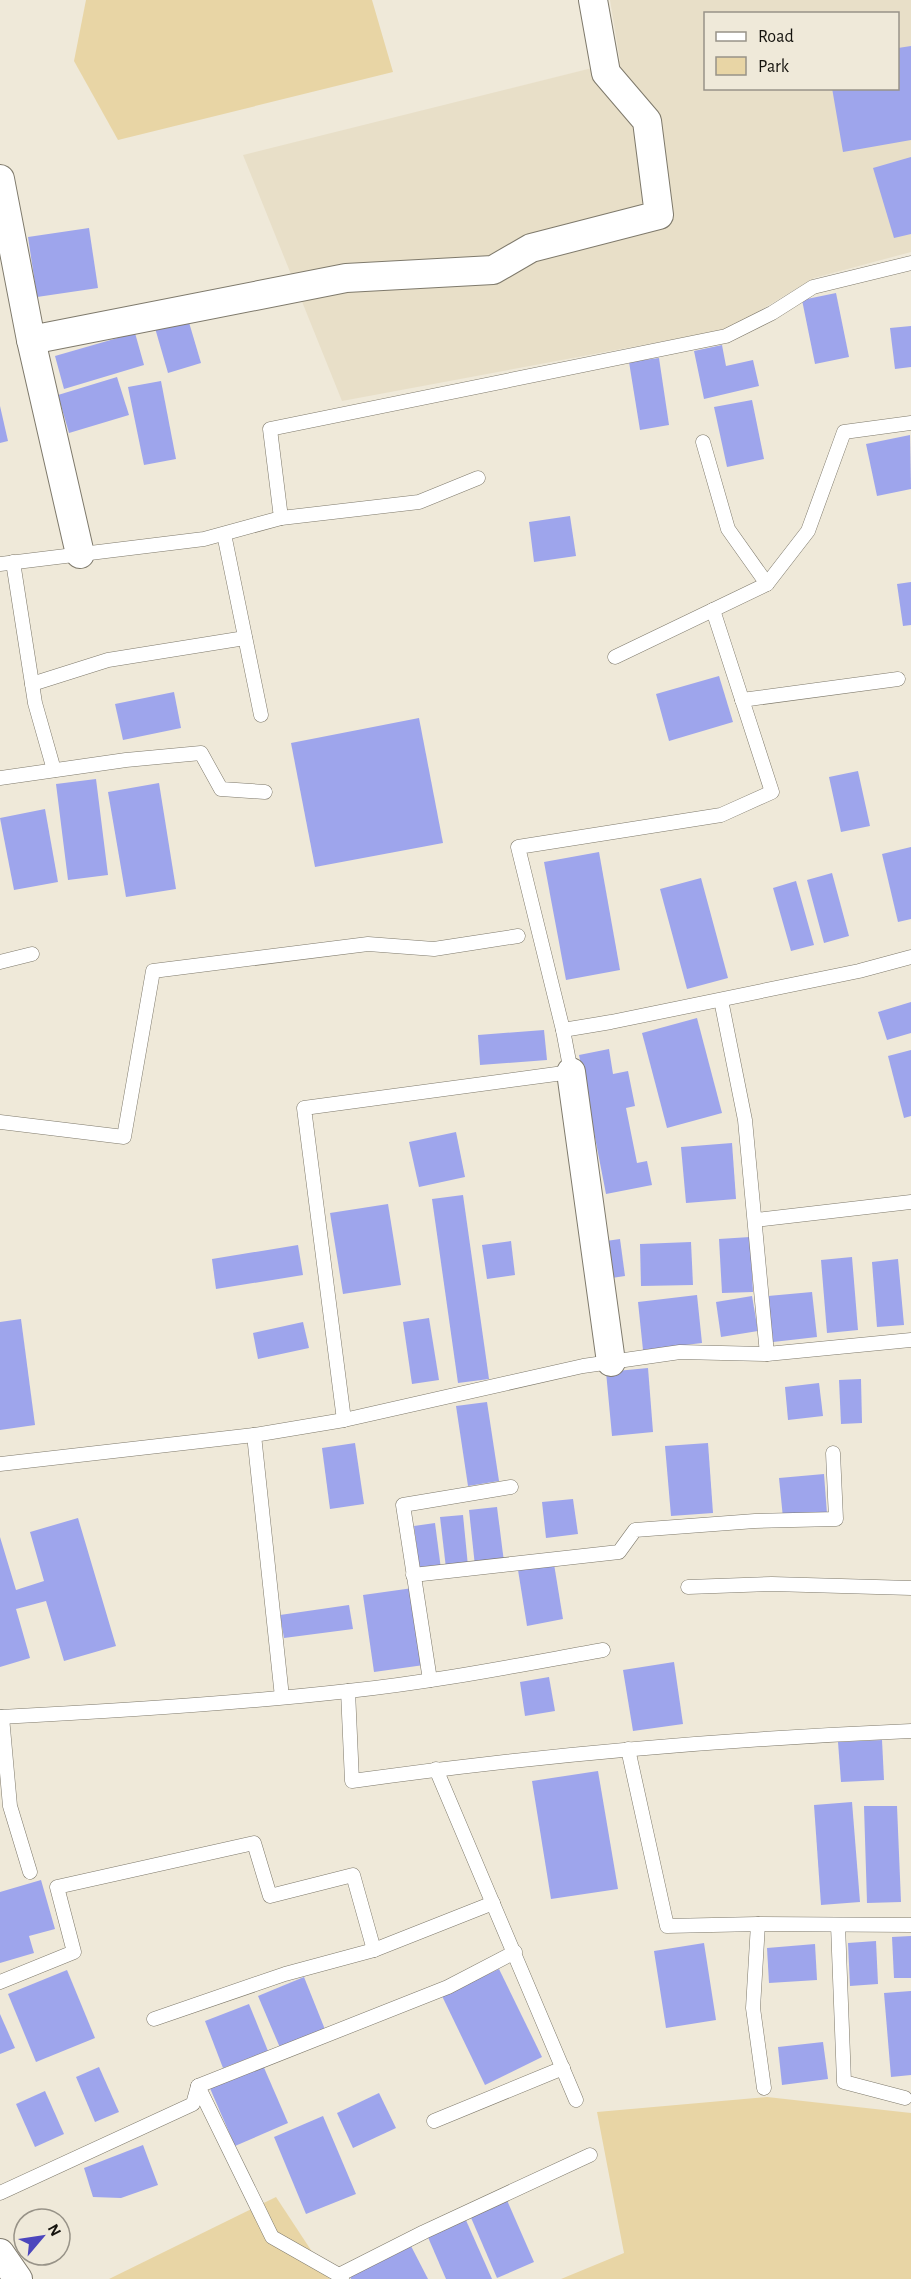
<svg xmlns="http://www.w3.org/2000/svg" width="911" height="2279" font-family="'Alegreya Sans',sans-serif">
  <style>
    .built { fill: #e8dfc8; fill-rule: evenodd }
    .green { fill: #e8d5a5 }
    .building { fill: #9ea5ec }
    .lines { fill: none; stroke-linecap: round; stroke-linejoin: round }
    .lane-casing { stroke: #7e796b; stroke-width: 15 }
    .street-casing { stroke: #7e796b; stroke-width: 30 }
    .lane { stroke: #fff; stroke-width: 14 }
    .street { stroke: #fff; stroke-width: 28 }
  </style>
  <rect width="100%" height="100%" fill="#efe9d9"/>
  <path class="built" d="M 610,0 L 911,0 L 911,252 L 814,278 L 729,329 L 342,401 L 243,155 L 620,61 ZM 706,14 L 898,14 L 898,88 L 706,88 Z"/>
  <g class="green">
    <polygon points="86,0 372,0 393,72 118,140 74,61"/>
    <polygon points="767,2097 911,2113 911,2279 561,2279 624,2253 597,2112"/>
    <polygon points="276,2197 330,2279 109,2279"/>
  </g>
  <g class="building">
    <polygon points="911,46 911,140 843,152 832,88 898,88 898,48"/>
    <polygon points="911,157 911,234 894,238 873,168"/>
    <polygon points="89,228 98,288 37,297 28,237"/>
    <polygon points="836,293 849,357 815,364 802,300"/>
    <polygon points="188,319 201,363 168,373 155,328"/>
    <polygon points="911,326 911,367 895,369 890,328"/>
    <polygon points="135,333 144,365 64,389 55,356"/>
    <polygon points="722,345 726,366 753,360 759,386 704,399 694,351"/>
    <polygon points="659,358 669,425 640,430 629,362"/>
    <polygon points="117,377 129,415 69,433 58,395"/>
    <polygon points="161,381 176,459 144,465 128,387"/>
    <polygon points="752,400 764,459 727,467 714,407"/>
    <polygon points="0,406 8,441 0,443"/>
    <polygon points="910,435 911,489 877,496 866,444"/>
    <polygon points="570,516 576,556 534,562 529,522"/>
    <polygon points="911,582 911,625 903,626 897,584"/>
    <polygon points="719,676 733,722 669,741 656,694"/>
    <polygon points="174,692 181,728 123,740 115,704"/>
    <polygon points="419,718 443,843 315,867 291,743"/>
    <polygon points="858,771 870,826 841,832 829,777"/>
    <polygon points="96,779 108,875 68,880 56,784"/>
    <polygon points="159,783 176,889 126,897 108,792"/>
    <polygon points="45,809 58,882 14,890 0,818"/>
    <polygon points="911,847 911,919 898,922 882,854"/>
    <polygon points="599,852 620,970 566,980 544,862"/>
    <polygon points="832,873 849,936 824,943 807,880"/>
    <polygon points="701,878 728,978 687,989 660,889"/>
    <polygon points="796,881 814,945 791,951 773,888"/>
    <polygon points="911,1002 911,1033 887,1040 878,1012"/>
    <polygon points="697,1018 722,1113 667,1128 642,1033"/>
    <polygon points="544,1030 547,1060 480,1065 478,1035"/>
    <polygon points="609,1049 613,1074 628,1071 635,1106 626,1108 637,1163 647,1161 652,1185 606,1194 579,1055"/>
    <polygon points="911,1050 911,1116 904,1118 888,1056"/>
    <polygon points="456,1132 465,1177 419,1187 409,1142"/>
    <polygon points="732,1143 736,1199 686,1203 681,1147"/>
    <polygon points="463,1195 489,1379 458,1383 432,1199"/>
    <polygon points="388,1204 401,1285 343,1294 330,1213"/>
    <polygon points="750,1237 753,1292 722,1293 719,1239"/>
    <polygon points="620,1239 625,1276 605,1279 599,1242"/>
    <polygon points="511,1241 515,1275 487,1279 482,1245"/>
    <polygon points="691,1242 693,1285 641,1286 640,1244"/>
    <polygon points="298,1245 303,1275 216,1289 212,1259"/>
    <polygon points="852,1257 858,1330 827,1333 821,1260"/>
    <polygon points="898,1259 904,1325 877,1327 872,1262"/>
    <polygon points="812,1292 817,1337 773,1342 768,1296"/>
    <polygon points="697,1295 702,1343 643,1350 638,1302"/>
    <polygon points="752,1296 758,1331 721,1337 716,1302"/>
    <polygon points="429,1318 439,1380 412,1384 403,1322"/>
    <polygon points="21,1319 35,1425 0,1430 0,1322"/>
    <polygon points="303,1322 309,1348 258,1359 253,1333"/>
    <polygon points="648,1368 653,1432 612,1436 606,1372"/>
    <polygon points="861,1379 862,1423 841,1424 839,1380"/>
    <polygon points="819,1383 823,1416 788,1420 785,1387"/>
    <polygon points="487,1402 499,1481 468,1486 456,1406"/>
    <polygon points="355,1443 364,1504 330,1509 322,1448"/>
    <polygon points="708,1443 713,1513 671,1516 665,1446"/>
    <polygon points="824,1474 827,1514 783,1518 779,1478"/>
    <polygon points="573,1499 578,1534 546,1538 542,1502"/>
    <polygon points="497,1507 504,1562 475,1566 469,1510"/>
    <polygon points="463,1515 468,1566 446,1568 440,1517"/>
    <polygon points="78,1518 116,1646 64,1661 46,1601 16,1609 30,1658 0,1667 0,1537 16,1590 44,1581 30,1532"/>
    <polygon points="435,1523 441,1569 420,1572 414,1526"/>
    <polygon points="554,1564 563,1619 527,1626 518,1570"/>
    <polygon points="413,1588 424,1665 374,1672 363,1595"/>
    <polygon points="349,1605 353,1629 284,1638 280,1615"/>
    <polygon points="674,1662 683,1724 633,1731 623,1670"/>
    <polygon points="549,1677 555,1711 525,1716 520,1682"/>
    <polygon points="882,1740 884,1780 841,1782 838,1742"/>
    <polygon points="598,1771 618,1889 551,1899 532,1781"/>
    <polygon points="852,1802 860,1902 821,1905 814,1805"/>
    <polygon points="864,1806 897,1806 901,1902 867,1903"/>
    <polygon points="41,1880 55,1929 29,1936 34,1953 0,1963 0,1892"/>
    <polygon points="911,1936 911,1978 894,1978 892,1937"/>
    <polygon points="876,1941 878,1984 850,1986 848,1943"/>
    <polygon points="704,1943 716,2020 666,2028 654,1951"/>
    <polygon points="815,1944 817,1980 769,1983 767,1948"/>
    <polygon points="499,1969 542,2057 485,2085 442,1996"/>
    <polygon points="67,1970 95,2038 36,2062 8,1994"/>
    <polygon points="304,1977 326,2032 281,2050 258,1996"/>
    <polygon points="911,1991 911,2075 891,2077 884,1993"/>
    <polygon points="249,2004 268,2051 223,2068 205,2021"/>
    <polygon points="0,2014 15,2048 0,2054"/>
    <polygon points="823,2042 828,2079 782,2085 778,2047"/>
    <polygon points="262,2063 288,2123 235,2146 209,2086"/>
    <polygon points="99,2067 119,2112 95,2122 76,2077"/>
    <polygon points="45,2091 64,2134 35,2147 16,2104"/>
    <polygon points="379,2093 396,2128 353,2148 337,2113"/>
    <polygon points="323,2116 356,2194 306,2214 274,2137"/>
    <polygon points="143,2145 158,2185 121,2198 93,2197 84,2168"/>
    <polygon points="506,2198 534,2262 497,2278 469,2213"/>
    <polygon points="465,2218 492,2279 446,2279 427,2235"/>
    <polygon points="411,2246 428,2279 351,2279 350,2276"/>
  </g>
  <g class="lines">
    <defs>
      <g id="lane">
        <polyline points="703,442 728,529 767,584"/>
        <polyline points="281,518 419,502 478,478"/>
        <polyline points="224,534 261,715"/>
        <polyline points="13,562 35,703 54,770"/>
        <polyline points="0,564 204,539 281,518 270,429 726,336 772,313 813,287 911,263"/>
        <polyline points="615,657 767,584 808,531 844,432 911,423"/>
        <polyline points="32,684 108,660 245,638"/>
        <polyline points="742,700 898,679"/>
        <polyline points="0,778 126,760 201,753 221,789 265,792"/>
        <polyline points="0,962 32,954"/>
        <polyline points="721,1000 745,1120 767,1354"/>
        <polyline points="563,1030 611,1022 859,971 911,957"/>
        <polyline points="0,1122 124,1137 153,971 368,944 434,949 518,936"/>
        <polyline points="756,1220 911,1202"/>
        <polyline points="344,1420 304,1108 571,1072 563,1030 518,847 721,815 772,792 713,610"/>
        <polyline points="0,1464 254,1435"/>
        <polyline points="413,1575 619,1552 635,1530 755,1521 836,1519 833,1453"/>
        <polyline points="688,1587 772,1584 911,1588"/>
        <polyline points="430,1680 403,1505 511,1487"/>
        <path d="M 348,1691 L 352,1781 C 538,1755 724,1739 911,1731"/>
        <polyline points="282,1697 254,1435 344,1420 583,1366 680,1352 767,1354 911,1340"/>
        <path d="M 0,1717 C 116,1711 233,1704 348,1691 C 434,1682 519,1665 603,1650"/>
        <polyline points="2,1717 10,1806 30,1872"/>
        <polyline points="628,1749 667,1926 758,1924 911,1925"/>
        <polyline points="436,1769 576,2100"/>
        <polyline points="758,1924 753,2008 764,2088"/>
        <polyline points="838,1925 844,2082 905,2098"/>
        <polyline points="0,1982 74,1952 57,1887 254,1843 270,1896 353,1875 374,1950"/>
        <polyline points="154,2019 285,1974 374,1950 493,1903"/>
        <polyline points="198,2086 272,2237 339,2275 342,2279"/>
        <polyline points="434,2121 563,2068"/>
        <polyline points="0,2193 193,2104 198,2086 448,1987 515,1952"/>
        <polyline points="339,2275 424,2232 590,2155"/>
      </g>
      <g id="street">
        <polyline points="0,179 31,340 346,278 493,270 531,248 659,215 647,121 606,73 593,0"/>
        <polyline points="31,340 80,554"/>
        <polyline points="571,1072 611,1362"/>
        <polyline points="0,2253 18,2279"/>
      </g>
    </defs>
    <use href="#lane" class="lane-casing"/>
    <use href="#street" class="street-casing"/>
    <use href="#lane" class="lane"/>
    <use href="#street" class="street"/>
  </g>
  <rect x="704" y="12" width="195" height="78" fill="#efe9d9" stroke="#989388" stroke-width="1.5"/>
  <rect x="716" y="32" width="30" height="9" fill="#ffffff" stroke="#989388" stroke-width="1.5"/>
  <text x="758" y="42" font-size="18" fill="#15130e">Road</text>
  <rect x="716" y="57" width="30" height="18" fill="#e8d5a5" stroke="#989388" stroke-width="1.5"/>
  <text x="758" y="72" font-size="18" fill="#15130e">Park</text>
  <g transform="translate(42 2237) rotate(61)"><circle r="28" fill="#efe9d9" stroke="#989388" stroke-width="1.5"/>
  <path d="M0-4.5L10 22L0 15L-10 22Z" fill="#4c46bd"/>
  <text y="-9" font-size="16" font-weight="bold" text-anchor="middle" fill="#15130e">N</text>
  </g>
</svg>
